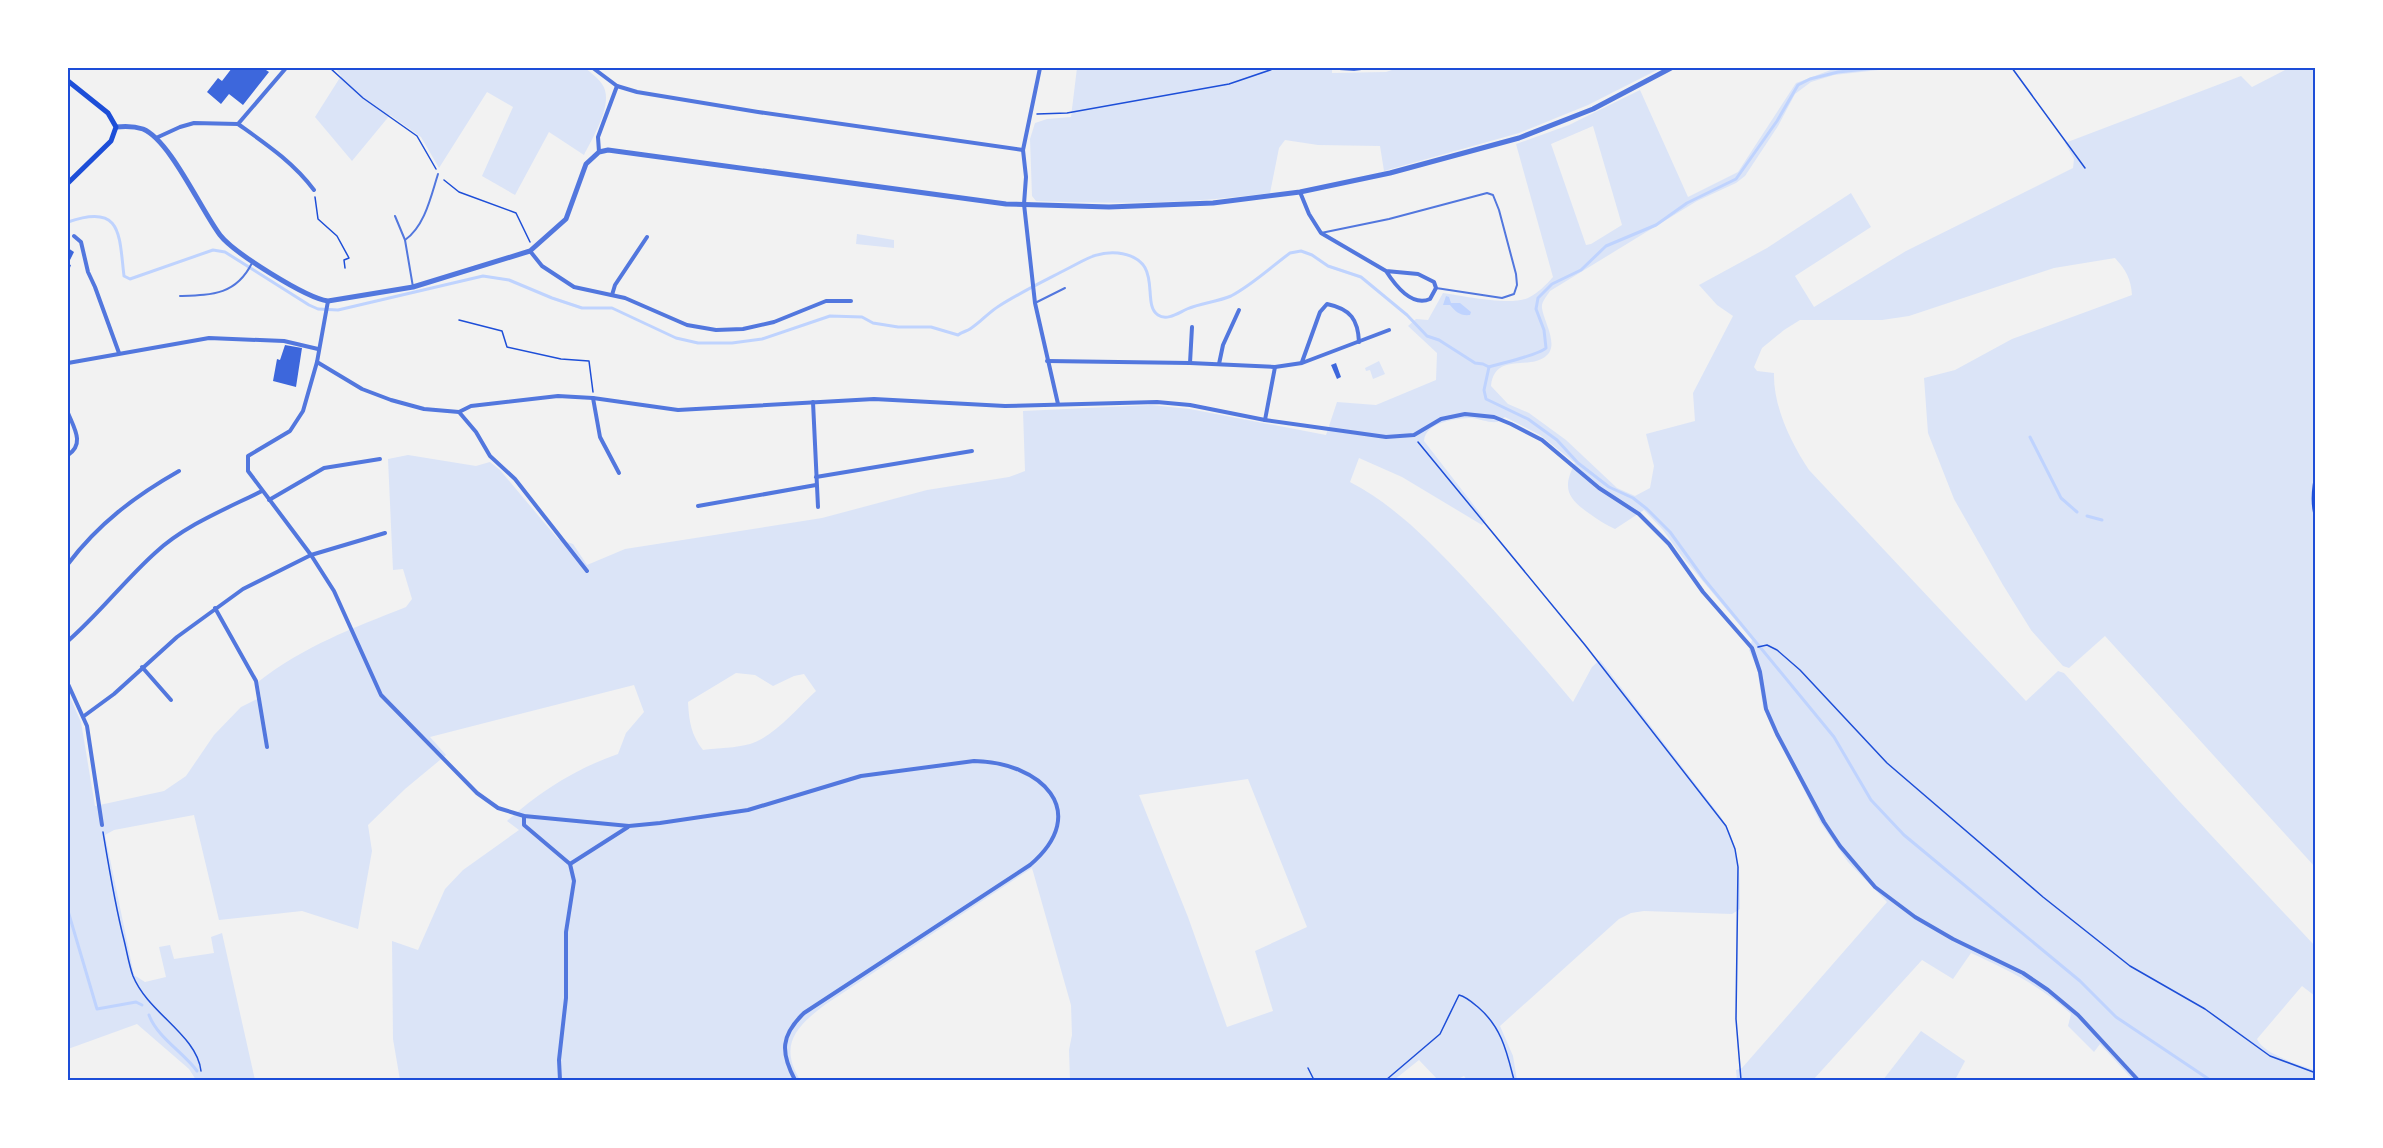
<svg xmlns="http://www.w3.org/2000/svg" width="2383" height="1148" font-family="'Open Sans',sans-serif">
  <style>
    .green { fill: #dbe4f7; fill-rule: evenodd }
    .water { fill: #bfd3fe }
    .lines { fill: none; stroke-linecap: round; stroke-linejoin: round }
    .stream { stroke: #bfd3fe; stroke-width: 3 }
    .building { fill: #3d67dc }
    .path { stroke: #1d4ed8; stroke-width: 1.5 }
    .service { stroke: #5277de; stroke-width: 2 }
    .minor { stroke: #5277de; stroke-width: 4 }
    .tertiary { stroke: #5277de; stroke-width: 5 }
    .secondary { stroke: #1d4ed8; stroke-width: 5 }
    .neatline { fill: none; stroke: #1d4ed8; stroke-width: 2 }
  </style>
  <rect width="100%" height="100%" fill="#f2f2f2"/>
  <g class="green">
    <path d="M 335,68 L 585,68 C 590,72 598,78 602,84 C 615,102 593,137 584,155 L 549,132 L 515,195 L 482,176 L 513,107 L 487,92 L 439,168 L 421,137 L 390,115 L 352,161 L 315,117 L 341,76 Z"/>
    <path d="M 1077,68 L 1332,68 L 1332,73 L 1386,72 L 1398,68 L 1661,68 L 1588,105 L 1519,133 L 1384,171 L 1380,146 L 1318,145 L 1285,140 L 1279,148 L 1270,193 C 1192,204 1114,204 1036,201 L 1032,196 L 1030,139 L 1035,123 L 1047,119 L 1071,117 Z"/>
    <path d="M 1836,68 L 1897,68 L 1834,75 L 1811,82 L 1795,94 L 1778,126 L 1745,176 L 1736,183 L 1697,201 L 1550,291 C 1547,296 1541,302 1542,308 C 1543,319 1557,341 1549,353 C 1533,373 1495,350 1491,386 L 1508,404 L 1529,413 L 1566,440 L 1617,488 L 1635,496 L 1650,488 L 1654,466 L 1646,434 L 1695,421 L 1693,393 L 1733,316 L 1717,305 L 1699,285 L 1767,248 L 1851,193 L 1871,227 L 1795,276 L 1814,307 L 1906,251 L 2073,168 L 2074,159 L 2065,143 L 2241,76 L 2252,87 L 2289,68 L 2315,68 L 2315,867 L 2105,636 L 2069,668 L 2063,666 L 2031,630 L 2003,585 L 1954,499 L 1928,433 L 1924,378 L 1955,370 L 2012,339 L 2132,295 C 2131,279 2126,270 2115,258 L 2054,268 L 1909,316 L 1882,320 L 1800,320 L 1784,330 L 1762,348 L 1754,367 L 1757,371 L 1774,373 C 1773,406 1791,443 1809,470 L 2026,701 L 2058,671 L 2064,673 L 2179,801 L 2315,946 L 2315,996 L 2302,986 L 2257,1039 C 2263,1054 2300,1065 2315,1070 L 2315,1080 L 2133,1080 L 2100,1044 L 2094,1052 L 2068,1026 L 2071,1014 C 2041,986 2008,970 1971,953 L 1953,979 L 1922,960 L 1813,1080 L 1737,1080 L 1736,1070 L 1742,1068 L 1887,902 L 1848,862 L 1820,822 L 1763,707 L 1757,668 L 1749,650 L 1752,640 L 1681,555 L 1663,530 L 1644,510 L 1615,529 C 1606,525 1598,520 1590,514 C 1567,498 1562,488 1575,463 L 1540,435 L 1505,417 C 1502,419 1500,421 1497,422 C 1489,423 1480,419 1472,418 C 1457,418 1425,422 1424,441 L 1486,521 L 1482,525 L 1402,477 L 1359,458 L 1350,482 C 1396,506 1431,543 1466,580 C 1503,620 1538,660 1573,702 L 1592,667 L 1600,660 L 1721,817 C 1741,849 1740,873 1740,909 L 1732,914 L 1644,911 L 1631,913 L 1619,919 L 1500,1026 L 1513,1056 L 1517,1080 L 1467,1080 L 1464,1076 L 1456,1080 L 1438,1080 L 1419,1060 L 1394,1080 L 1070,1080 L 1069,1050 L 1072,1035 L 1071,1005 L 1032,868 L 826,1004 C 797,1026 778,1044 800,1080 L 400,1080 L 393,1039 L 392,941 L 418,950 L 445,889 L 463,870 L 519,830 L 507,821 C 539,792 577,768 618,754 L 626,733 L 644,712 L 634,685 L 430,737 L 446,755 L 405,789 L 368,825 L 372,851 L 358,929 L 302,911 L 219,920 L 194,815 L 114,830 L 105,835 L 134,975 L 145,982 L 166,977 L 159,947 L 170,945 L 174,959 L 214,953 L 211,937 L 222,933 L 255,1080 L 196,1080 L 189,1069 L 137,1024 L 68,1049 L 68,693 L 81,722 L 95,806 L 164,791 L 186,776 L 214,735 L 241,707 L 261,697 L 258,682 C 304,646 353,628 406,607 L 412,599 L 403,569 L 393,570 L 388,459 L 408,455 L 476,466 L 490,462 L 500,470 L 558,539 L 573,544 L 587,565 L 625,549 L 822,518 L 927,490 L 1009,477 L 1025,471 L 1023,411 L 1151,405 L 1190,409 L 1326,435 L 1337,402 L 1376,405 L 1436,380 L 1437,353 L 1408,326 L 1416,319 L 1428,320 L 1443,293 C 1464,296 1509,306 1528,298 C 1538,293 1546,285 1553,277 L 1516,144 L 1569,125 L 1640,90 L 1688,197 L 1738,172 L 1796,83 ZM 1593,126 L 1622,225 L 1591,244 L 1586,245 L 1551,144 ZM 736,673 L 755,675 L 773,686 L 794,676 L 804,674 L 816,691 C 797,708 774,737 750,744 C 736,748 718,748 703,750 C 691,735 689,721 688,702 ZM 1248,779 L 1307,927 L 1255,951 L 1273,1011 L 1227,1027 L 1188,917 L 1139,795 Z"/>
    <polygon points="857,234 894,240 894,248 856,244"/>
    <polygon points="1379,361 1385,374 1373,379 1370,370 1366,371 1365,368"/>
    <polygon points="1921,1031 1965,1061 1955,1080 1883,1080"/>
  </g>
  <path class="water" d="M 1446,296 L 1449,297 L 1451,303 L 1460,303 L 1471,312 L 1470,315 C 1460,316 1456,312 1450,305 L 1443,305 Z"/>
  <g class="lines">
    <g class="stream">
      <path d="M 68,222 C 122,203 119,234 124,276 L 130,279 L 213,250 L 225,252 L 309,305 L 318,309 L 338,310 L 483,276 L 509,280 L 552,298 L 582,308 L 612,308 L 676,338 L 698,343 L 732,343 L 762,339 L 830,316 L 862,317 L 873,323 L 898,327 L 931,327 L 958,335 C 962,332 967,331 970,329 C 981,322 989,312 999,306 C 1021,292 1044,281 1067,269 C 1085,260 1097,251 1118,253 C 1166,259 1140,303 1158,315 C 1167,321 1178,313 1187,309 C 1201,303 1217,302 1231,296 C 1252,285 1271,267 1290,253 L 1301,251 L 1312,255 L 1328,266 L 1361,277 L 1407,315 L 1427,336 L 1439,340 L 1475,363 L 1483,364 L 1489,367 C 1502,363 1539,355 1546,348 L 1544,330 L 1536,309 L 1538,298 L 1552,284 L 1581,270 L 1606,246 L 1656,225 L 1687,203 L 1736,179 L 1777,121 L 1798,85 L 1810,79 L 1838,72 L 1875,68"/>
      <polyline points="1489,367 1484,390 1486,399 1528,419 1557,440 1578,463 1609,487 1633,498 1647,509 1670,532 1704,579 1834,737 1871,800 1904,835 2080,981 2116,1017 2210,1080"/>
      <polyline points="2030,437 2061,498 2077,512"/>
      <polyline points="2087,516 2102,520"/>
      <polyline points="68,911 97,1009 136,1002 142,1005"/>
      <path d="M 149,1015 C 157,1037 183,1052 197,1071"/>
    </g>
  </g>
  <g class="building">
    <polygon points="232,68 263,68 269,72 243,105 229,94 221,104 207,92 218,78 222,81"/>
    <polygon points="68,248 74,252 68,264 71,265 68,273"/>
    <polygon points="285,345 302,348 296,387 273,381 277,359 280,360"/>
    <polygon points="1336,363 1341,377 1337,379 1331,365"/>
  </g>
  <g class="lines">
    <g class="path">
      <polyline points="330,68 363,98 417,136 436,169"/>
      <polyline points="1314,68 1354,70 1374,68"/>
      <polyline points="2012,68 2085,168"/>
      <polyline points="1037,114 1067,113 1229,84 1276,68"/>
      <polyline points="444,180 459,192 516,213 530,242"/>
      <polyline points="315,197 318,219 337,236 349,258 344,260 345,268"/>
      <polyline points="459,320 502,331 507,347 561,359 589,361 593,392"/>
      <polyline points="1418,442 1585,645 1726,826 1735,849 1738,867 1736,1019 1741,1080"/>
      <path d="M 2316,471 C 2312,488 2310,505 2316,521"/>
      <polyline points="1758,647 1767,645 1777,650 1800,670 1887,763 2043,897 2130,966 2205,1009 2270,1056 2316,1073"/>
      <path d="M 103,832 C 109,868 115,905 124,940 C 127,952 129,965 133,976 C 148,1013 197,1035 201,1071"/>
      <polyline points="1308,1068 1314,1080"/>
      <path d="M 1386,1080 L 1440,1034 L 1459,995 C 1467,997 1473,1003 1479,1008 C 1502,1028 1507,1053 1514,1080"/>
    </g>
    <g class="service">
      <polyline points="395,216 405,240 413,287"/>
      <polyline points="1321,233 1389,219 1487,193 1493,195 1499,210 1516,274 1517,285 1514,294 1502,298 1436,288"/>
      <path d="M 405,240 C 425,226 431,196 438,174"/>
      <path d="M 180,296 C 212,295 236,295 252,263"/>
      <polyline points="1035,303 1065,288"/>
    </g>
    <g class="minor">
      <polyline points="593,68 617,86 637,92 758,112 1023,150"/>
      <polyline points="1040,68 1023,150 1026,177 1024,204 1035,303 1058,404"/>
      <path d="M 238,124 C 266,144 293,162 314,190"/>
      <polyline points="238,124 286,68"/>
      <polyline points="156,138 180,127 194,123 238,124"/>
      <polyline points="599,152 598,137 617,86"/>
      <path d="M 1300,192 L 1309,214 L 1321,233 L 1386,271 L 1418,274 L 1434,282 L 1436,288 L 1430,299 C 1412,307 1395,285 1386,271"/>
      <polyline points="74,236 81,242 88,272 95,287 119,353"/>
      <polyline points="530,251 542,266 574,287 625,298 687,325 716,330 743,329 774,322 826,301 851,301"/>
      <polyline points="612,295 615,285 647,237"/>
      <path d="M 328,301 L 317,362 L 303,411 L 290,431 L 248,456 L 248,471 L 311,555 L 334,591 L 381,695 L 477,793 L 498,808 L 524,816 L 629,826 L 660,823 L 748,810 L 861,776 L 974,761 C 1040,762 1093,811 1030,865 L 804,1013 C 781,1035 780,1052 795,1080"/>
      <polyline points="1047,361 1190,363 1275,367 1302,363 1389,330"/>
      <polyline points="317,362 362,389 391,400 424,409 459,412 471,406 558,396 593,398 678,410 874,399 1005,406 1157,402 1190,405 1265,420 1386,437 1414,435 1441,419 1465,414 1494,417 1511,424 1542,440 1599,488 1639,514 1669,544 1703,592 1752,648 1760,672 1766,709 1777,734 1824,822 1840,846 1875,887 1915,917 1953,939 2023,973 2048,990 2078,1015 2138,1080"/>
      <path d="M 1302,362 L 1320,312 L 1327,304 C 1351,309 1358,320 1359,342"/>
      <polyline points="68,363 209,338 284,341 318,349"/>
      <polyline points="1190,363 1192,327"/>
      <polyline points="1219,364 1223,345 1239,310"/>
      <polyline points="593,398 600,437 619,473"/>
      <polyline points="813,402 818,507"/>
      <polyline points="459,412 476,432 490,456 515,479 587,571"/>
      <path d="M 68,413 C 74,428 85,444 68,455"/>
      <polyline points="1265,420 1275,367"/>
      <polyline points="816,477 972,451"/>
      <polyline points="269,500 324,468 380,459"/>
      <polyline points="698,506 816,485"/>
      <path d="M 68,564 C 98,524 135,496 179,471"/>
      <polyline points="215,608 256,681 267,747"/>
      <path d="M 68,641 C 99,614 124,581 155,553 C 185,525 226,509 262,491"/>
      <polyline points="142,667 171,700"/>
      <polyline points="68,684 87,726 102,825"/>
      <polyline points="84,716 114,694 177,637 243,589 311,555 385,533"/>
      <polyline points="524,816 524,825 570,864 574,881 566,932 566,998 559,1060 560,1080"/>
      <polyline points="570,864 628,827"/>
    </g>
    <path class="tertiary" d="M 116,127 C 125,126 134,126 143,129 C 170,140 201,210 220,235 C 234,253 306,298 328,301 L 413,287 L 530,251 L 566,219 L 586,164 L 599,152 L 608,150 L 1006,204 L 1109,207 L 1213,203 L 1300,192 L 1390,173 L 1519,138 L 1593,109 L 1671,68"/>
    <polyline class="secondary" points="68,81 108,113 116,127 111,141 68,183"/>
  </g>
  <rect width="2383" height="1148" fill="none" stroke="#ffffff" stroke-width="138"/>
  <rect x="69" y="69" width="2245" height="1010" class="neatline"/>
</svg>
